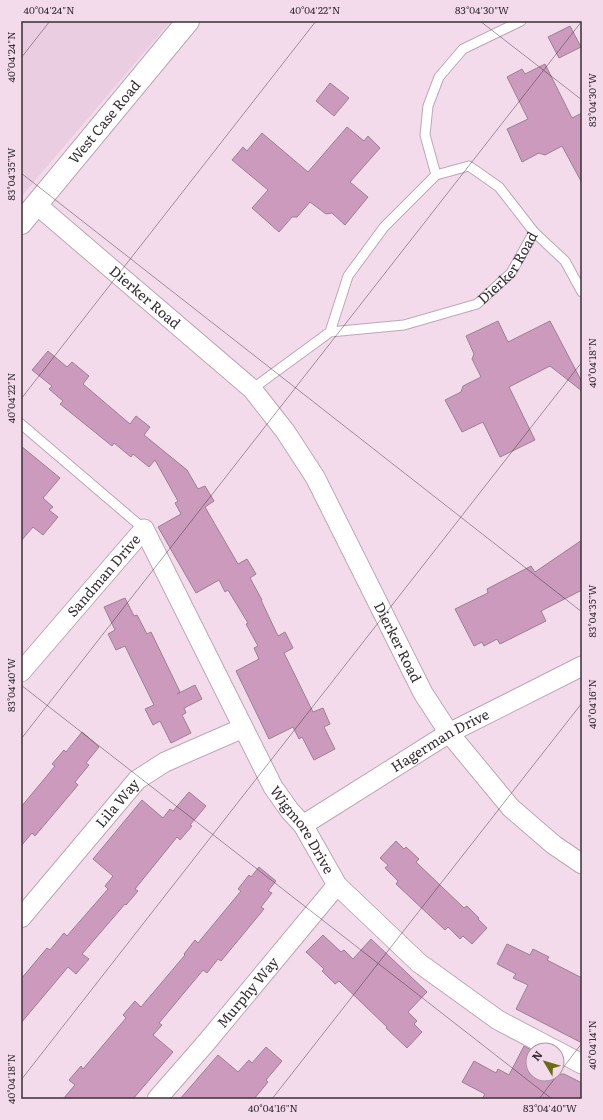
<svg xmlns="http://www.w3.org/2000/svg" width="603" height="1120" font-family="Literata,serif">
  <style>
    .built { fill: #ebcde1 }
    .building { fill: #cb9abd; stroke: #988291 }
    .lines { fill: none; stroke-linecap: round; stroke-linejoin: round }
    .lane-casing { stroke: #bda7b6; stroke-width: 11 }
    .street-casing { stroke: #bda7b6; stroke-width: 21 }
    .secondary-casing { stroke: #bda7b6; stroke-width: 24 }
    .lane { stroke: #fff; stroke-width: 9 }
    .street { stroke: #fff; stroke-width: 19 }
    .secondary { stroke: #fff; stroke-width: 22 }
    .ticks { fill: none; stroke: #372f35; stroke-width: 1; stroke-opacity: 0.45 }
    .labels { text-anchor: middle; stroke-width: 3; stroke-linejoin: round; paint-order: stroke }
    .street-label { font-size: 14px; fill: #372f35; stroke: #f3dbec }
    .neatline { fill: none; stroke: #372f35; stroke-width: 1.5 }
    .ticks-label { font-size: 10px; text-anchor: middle; fill: #372f35 }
  </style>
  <rect width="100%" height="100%" fill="#f3dbec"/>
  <polygon class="built" points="21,21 171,21 21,197"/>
  <g class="building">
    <polygon points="570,26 581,47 559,58 548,37"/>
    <polygon points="545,64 572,118 582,113 582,183 562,146 545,155 539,153 522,162 507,129 528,119 507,77 522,69 525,74"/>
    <polygon points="330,83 349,98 334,116 316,101"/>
    <polygon points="347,127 364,141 368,136 380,148 350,182 368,197 345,225 332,213 326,214 310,202 297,217 292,217 279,232 252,208 268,190 232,160 243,147 247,151 262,133 308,172"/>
    <polygon points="498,321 508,342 550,321 582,382 582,391 550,366 509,387 535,440 500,457 483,422 462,432 445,400 461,392 463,386 481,377 472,359 474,354 466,336"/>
    <polygon points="48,351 67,367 72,362 89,376 83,384 130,424 136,416 150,427 144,435 187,470 198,489 205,486 214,501 205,507 238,564 247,559 256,574 250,578 262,600 261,600 278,636 285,632 293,648 284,653 313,712 323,708 330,724 324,727 335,749 314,760 302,737 299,739 293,727 269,739 236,671 259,659 254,648 258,646 246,624 248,623 228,590 225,592 219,580 196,593 158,527 181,514 175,503 178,501 155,460 149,467 133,454 131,457 114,443 112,446 60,404 63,401 49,389 52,386 32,370"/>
    <polygon points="21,446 60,478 43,498 53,507 49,510 58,517 43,535 33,527 21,541"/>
    <polygon points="582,540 582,590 541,611 546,621 500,644 497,639 484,646 482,642 474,646 455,609 488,593 487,589 531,566 535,572"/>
    <polygon points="125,598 134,616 137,615 147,634 151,632 180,692 177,694 195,685 202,699 184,708 186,713 182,715 191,733 171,743 160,721 153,725 145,709 154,705 125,646 116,650 108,634 115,630 104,607"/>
    <polygon points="82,732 99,747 86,763 89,765 75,782 78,785 35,836 32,833 21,846 21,807 55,766 52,764 64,750 66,752"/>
    <polygon points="189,792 206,806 190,825 192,826 180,840 177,837 135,889 138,891 126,905 125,904 82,954 89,959 76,974 68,967 21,1023 21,979 47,948 50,950 64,933 67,936 108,889 105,886 113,876 93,859 142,800 163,818 170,809 173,811"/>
    <polygon points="396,841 404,849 406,847 419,859 416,862 464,908 467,906 479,918 478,919 487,928 472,944 463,936 460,939 448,927 445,930 396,884 398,881 385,868 388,865 380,858"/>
    <polygon points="259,867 276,881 268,891 272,893 261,907 264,909 221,961 218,959 207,973 203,970 159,1023 162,1025 153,1035 173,1052 133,1099 63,1099 75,1085 69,1080 81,1066 83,1069 126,1018 123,1015 135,1001 141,1007 185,955 184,954 195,940 198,943 241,891 238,889 249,875 251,877"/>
    <polygon points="323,935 341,952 344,950 353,959 371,939 427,992 408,1012 417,1021 414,1024 422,1032 407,1048 386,1028 387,1027 339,981 335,984 322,971 324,969 306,952"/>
    <polygon points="507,944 530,955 533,949 549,957 547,960 582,978 582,1043 516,1009 528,985 513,978 516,974 497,964"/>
    <polygon points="524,1046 533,1051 533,1074 564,1074 582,1083 582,1099 482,1099 485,1094 462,1082 474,1061 496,1073 498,1069 509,1075"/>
    <polygon points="266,1047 282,1061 266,1080 268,1082 254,1099 180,1099 218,1055 238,1072 249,1060 252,1063"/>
  </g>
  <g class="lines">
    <defs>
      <g id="lane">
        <polyline points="436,175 425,135 428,106 439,77 463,49 521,21"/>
        <polyline points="534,232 565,261 582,292"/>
        <path id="s1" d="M 252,389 L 330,332 L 404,325 L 477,304 L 511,273 L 534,232 L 499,187 L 469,166 L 436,175 L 384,227 L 348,276 L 330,332"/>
        <polyline points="21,424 144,529"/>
      </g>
      <g id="street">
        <path id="s2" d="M 37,205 L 252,389 L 285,431 L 315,477 L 423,693 L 449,733 L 511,808 L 554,845 L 582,864"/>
        <path id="s3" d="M 21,672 L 144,529 L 273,787 L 290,811 L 303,825 L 337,885 L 419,963 L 498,1020 L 555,1050"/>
        <path id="s4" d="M 303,825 L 449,733 L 582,666"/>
        <path id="s5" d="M 21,918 L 137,780 L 165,762 L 243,728"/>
        <polyline points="557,1051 582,1064"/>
        <path id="s6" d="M 157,1099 L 205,1044 L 337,885"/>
      </g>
      <g id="secondary">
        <path id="s7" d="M 21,223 L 188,21"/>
      </g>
    </defs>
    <use href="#lane" class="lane-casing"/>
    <use href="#street" class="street-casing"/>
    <use href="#secondary" class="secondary-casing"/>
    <use href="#lane" class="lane"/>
    <use href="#street" class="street"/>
    <use href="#secondary" class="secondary"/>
  </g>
  <path class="ticks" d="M 480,21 L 582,100M 21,58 L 50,21M 21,173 L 582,612M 21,399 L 316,21M 21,685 L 552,1099M 21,739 L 582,21M 21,1080 L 582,362M 272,1099 L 582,703M 539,1099 L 582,1043"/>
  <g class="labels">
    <g class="street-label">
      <text dy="5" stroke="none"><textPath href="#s7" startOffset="131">West Case Road</textPath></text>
      <text dy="5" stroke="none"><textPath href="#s1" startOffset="295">Dierker Road</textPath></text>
      <text dy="5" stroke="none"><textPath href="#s2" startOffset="142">Dierker Road</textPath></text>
      <text dy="5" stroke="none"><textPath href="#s3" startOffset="127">Sandman Drive</textPath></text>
      <text dy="5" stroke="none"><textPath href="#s2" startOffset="576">Dierker Road</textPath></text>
      <text dy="5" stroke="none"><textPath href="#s4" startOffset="161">Hagerman Drive</textPath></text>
      <text dy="5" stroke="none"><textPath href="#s5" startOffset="150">Lila Way</textPath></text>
      <text dy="5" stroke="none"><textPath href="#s3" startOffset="529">Wigmore Drive</textPath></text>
      <text dy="5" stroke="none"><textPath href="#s6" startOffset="140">Murphy Way</textPath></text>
    </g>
  </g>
  <rect width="603" height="1120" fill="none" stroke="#f3dbec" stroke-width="44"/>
  <g transform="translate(545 1062) rotate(308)"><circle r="19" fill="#f3dbec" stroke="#a896a3"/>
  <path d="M0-3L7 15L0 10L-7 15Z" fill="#6b6c0e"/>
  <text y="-6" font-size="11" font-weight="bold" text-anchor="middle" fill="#372f35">N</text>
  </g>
  <rect x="22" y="22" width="559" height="1076" class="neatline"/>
  <g class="ticks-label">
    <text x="49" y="14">40°04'24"N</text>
    <text x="315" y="14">40°04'22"N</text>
    <text x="482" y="14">83°04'30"W</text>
    <text transform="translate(11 57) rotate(-90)" y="4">40°04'24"N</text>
    <text transform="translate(592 100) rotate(-90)" y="4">83°04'30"W</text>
    <text transform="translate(11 174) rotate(-90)" y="4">83°04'35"W</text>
    <text transform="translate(592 363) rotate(-90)" y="4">40°04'18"N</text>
    <text transform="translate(11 398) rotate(-90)" y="4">40°04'22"N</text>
    <text transform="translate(592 611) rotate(-90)" y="4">83°04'35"W</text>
    <text transform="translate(11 685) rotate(-90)" y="4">83°04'40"W</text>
    <text transform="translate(592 704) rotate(-90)" y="4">40°04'16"N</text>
    <text transform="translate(592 1045) rotate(-90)" y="4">40°04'14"N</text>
    <text transform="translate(11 1079) rotate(-90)" y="4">40°04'18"N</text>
    <text x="273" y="1112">40°04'16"N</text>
    <text x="550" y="1112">83°04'40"W</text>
  </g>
</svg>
